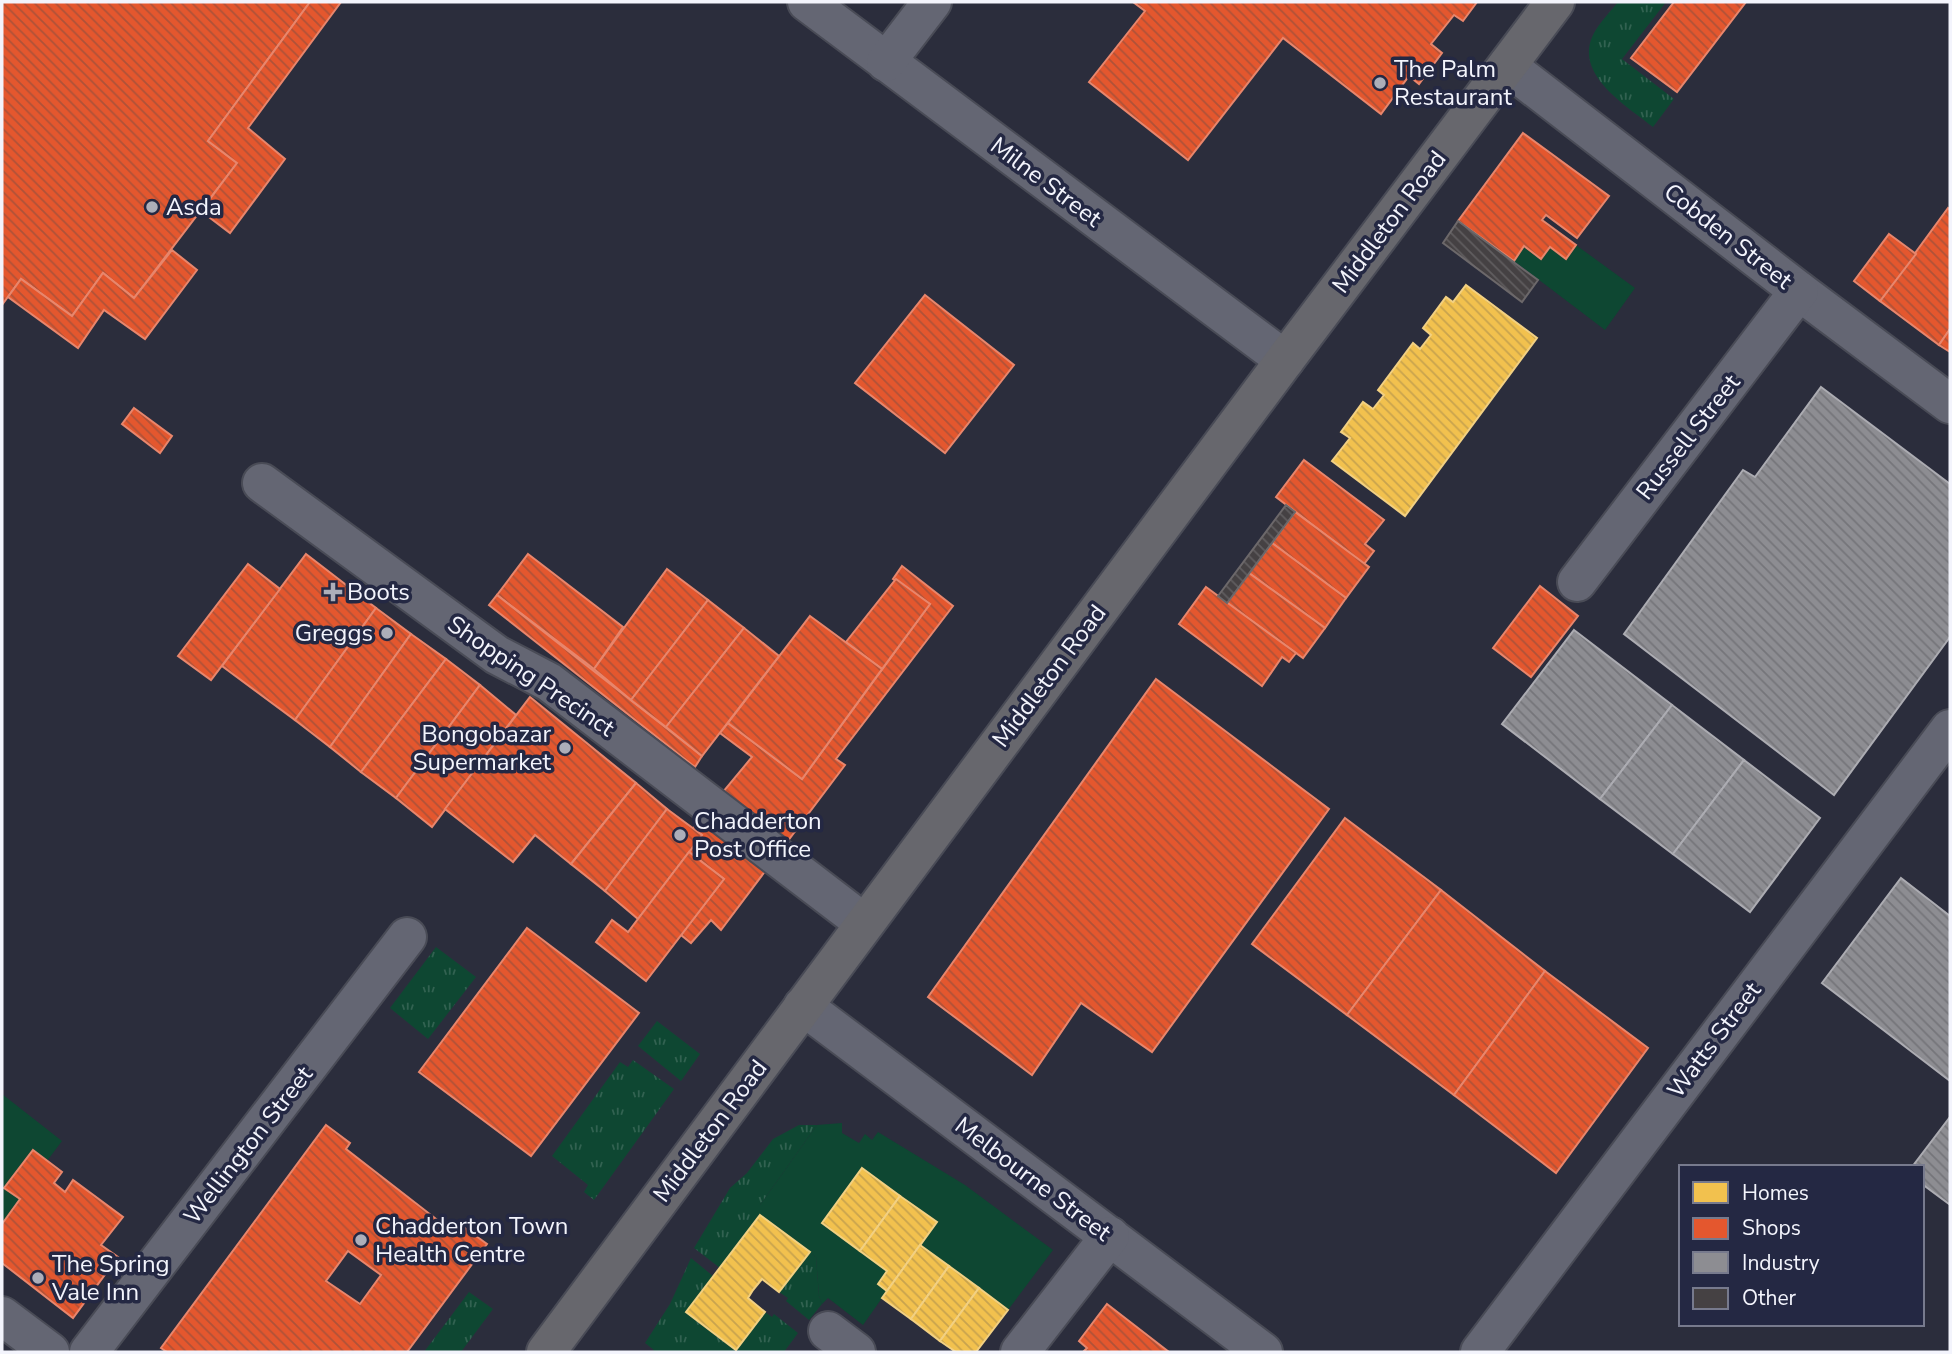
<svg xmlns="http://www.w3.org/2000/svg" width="1952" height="1354" font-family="'Nunito Sans',sans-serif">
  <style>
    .grass { fill: url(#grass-tufts) }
    .garden { fill: #0e4732 }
    .homes { fill: url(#homes-back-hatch); stroke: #f2d082; stroke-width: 2 }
    .shops { fill: url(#shops-back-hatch); stroke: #e8866c; stroke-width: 2; fill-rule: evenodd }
    .industry { fill: url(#industry-back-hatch); stroke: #acacb2; stroke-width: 2 }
    .building { fill: url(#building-back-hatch); stroke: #6c686a; stroke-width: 2 }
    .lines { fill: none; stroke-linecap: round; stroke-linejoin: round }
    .minor-casing { stroke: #494b56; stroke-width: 42 }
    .major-casing { stroke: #494b56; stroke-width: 42 }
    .minor { stroke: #646673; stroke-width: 38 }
    .major { stroke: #67676d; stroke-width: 38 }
    .poi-dot { fill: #adaeb9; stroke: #242843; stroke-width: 2.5 }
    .labels { text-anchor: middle; stroke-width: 7; stroke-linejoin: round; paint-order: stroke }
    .poi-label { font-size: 24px; fill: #f3f4fc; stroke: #242843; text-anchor: start }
    .street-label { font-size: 24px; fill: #f3f4fc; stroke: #242843 }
  </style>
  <defs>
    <pattern id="grass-tufts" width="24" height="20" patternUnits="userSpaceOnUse" patternTransform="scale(1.75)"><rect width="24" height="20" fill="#0e4732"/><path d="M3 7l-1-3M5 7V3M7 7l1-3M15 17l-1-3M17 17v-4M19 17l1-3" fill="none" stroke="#326251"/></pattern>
    <pattern id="homes-back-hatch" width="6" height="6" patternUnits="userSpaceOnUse" patternTransform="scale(1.75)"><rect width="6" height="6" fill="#f2c14e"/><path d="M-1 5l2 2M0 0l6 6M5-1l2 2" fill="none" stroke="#c8a34e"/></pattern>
    <pattern id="shops-back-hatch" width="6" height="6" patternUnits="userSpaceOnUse" patternTransform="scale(1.75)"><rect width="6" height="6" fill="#e4572e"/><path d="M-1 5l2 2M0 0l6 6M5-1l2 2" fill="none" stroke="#ae5238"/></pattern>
    <pattern id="industry-back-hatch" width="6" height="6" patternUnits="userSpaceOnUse" patternTransform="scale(1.75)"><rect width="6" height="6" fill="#8d8d92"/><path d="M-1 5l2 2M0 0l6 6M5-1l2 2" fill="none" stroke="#75757a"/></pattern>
    <pattern id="building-back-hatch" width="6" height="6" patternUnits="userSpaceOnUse" patternTransform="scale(1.75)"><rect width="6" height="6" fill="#454143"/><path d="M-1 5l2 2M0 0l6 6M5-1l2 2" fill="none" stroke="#605d5f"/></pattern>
  </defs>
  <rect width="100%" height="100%" fill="#2b2d3c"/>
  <g class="grass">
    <path d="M 1618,2 L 1666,2 L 1622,59 L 1674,99 L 1653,127 C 1627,106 1572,74 1594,33 C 1600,22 1610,12 1618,2 Z"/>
    <polygon points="436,947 476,977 428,1039 390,1008"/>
    <polygon points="657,1021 700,1054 681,1081 638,1046"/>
    <polygon points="633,1060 674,1089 594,1200 584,1192 588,1185 552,1156 620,1062 628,1067"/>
    <polygon points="799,1125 817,1125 760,1205 760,1215 720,1268 694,1248 730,1188 747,1173 773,1139"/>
    <polygon points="810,1252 816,1257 819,1296 822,1304 809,1320 786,1301 788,1298 779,1292"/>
    <polygon points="691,1258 713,1276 686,1312 736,1349 765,1312 772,1317 774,1314 798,1333 784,1352 652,1352 654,1350 645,1343 670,1304"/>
    <polygon points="469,1292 493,1309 461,1352 424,1352"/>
  </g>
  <g class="garden">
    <polygon points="1576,245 1635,288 1605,330 1514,261 1524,246 1541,259 1550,247 1566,259"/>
    <polygon points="2,1094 62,1141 47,1161 33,1150 5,1187 20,1199 2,1224"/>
    <polygon points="842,1123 842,1133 859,1143 865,1134 872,1140 878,1132 965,1185 1053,1250 1008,1310 920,1245 937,1222 862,1168 822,1222 887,1271 878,1284 887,1291 863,1325 828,1298 822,1304 819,1296 816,1257 760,1215 760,1205 817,1125"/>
  </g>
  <g class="homes">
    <polygon points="1466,285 1537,338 1405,516 1332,461 1350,438 1341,432 1363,402 1373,409 1384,395 1378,390 1413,343 1420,349 1431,335 1423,328 1446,297 1453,302"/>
    <polygon points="862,1168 900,1196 860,1251 822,1223"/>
    <polygon points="900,1196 937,1222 887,1291 878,1284 887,1271 860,1251"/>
    <polygon points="760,1215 810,1252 779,1292 762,1279 753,1290 748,1298 765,1312 736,1350 686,1312"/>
    <polygon points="920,1245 949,1266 911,1319 882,1298"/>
    <polygon points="949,1266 979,1288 940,1341 911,1319"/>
    <polygon points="979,1288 1008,1310 976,1352 956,1352 940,1341"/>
  </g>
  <g class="shops">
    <polygon points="2,2 310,2 208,141 237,163 134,298 103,273 72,316 21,279 2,305"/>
    <polygon points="310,2 341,2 248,128 285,159 230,233 201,211 237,163 208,141"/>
    <polygon points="1133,2 1477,2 1463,21 1454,15 1431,44 1442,53 1419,84 1409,76 1381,114 1283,38 1188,160 1089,82 1145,11"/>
    <polygon points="1674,2 1746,2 1677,92 1631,58"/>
    <polygon points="1523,133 1609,196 1577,238 1546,215 1542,220 1576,245 1566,259 1550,247 1541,259 1524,246 1514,261 1458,221"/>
    <polygon points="1948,208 1950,210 1950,329 1939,345 1880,301"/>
    <polygon points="1889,234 1916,254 1880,301 1854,281"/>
    <polygon points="172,250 197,270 145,339 104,310 78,348 8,297 21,279 72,316 103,273 134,298"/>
    <polygon points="925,295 1014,365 945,453 855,383"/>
    <polygon points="1950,329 1950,352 1939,345"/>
    <polygon points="134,408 172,436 160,453 122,424"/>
    <polygon points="1304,460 1384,520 1365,544 1374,551 1364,564 1276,497"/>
    <polygon points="1295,512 1369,567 1346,598 1272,543"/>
    <polygon points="1272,543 1346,598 1325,628 1249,573"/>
    <polygon points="306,554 376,608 295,720 222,666"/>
    <polygon points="528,554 623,627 594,669 497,595"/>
    <polygon points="248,564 280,589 211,680 178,656"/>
    <polygon points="902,566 953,606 836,759 845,765 721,930 711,920 691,943 681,935 724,879 689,852 702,835 693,828 752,757 720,733 728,723 802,779 930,604 893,579"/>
    <polygon points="667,569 708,600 631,700 594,669"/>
    <polygon points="1249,573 1325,628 1303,658 1227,603"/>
    <polygon points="896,579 930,604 882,669 846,642"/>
    <polygon points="1540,586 1578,616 1531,677 1493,648"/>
    <polygon points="1206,587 1296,653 1289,662 1282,657 1262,686 1179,624"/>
    <polygon points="497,595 702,756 695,767 489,605"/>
    <polygon points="708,600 744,628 666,727 631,700"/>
    <polygon points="376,608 411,634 330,747 295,720"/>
    <polygon points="810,616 882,669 802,779 728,723"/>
    <polygon points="744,628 779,656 702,756 666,727"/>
    <polygon points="411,634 446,659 361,772 330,747"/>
    <polygon points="446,659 480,685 396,798 361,772"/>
    <polygon points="1156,679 1329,809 1152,1052 1081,1003 1032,1075 928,997"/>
    <polygon points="480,685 516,715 432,827 396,798"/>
    <polygon points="530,697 636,783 571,864 535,835 513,862 445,809"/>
    <polygon points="636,783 667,809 605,891 571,864"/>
    <polygon points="667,809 702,835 638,919 605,891"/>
    <polygon points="1345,818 1441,890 1347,1015 1252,944"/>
    <polygon points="689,852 724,879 646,981 596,942 612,920 628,932"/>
    <polygon points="1441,890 1545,971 1454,1095 1347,1015"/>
    <polygon points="527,928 639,1013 531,1156 419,1072"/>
    <polygon points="1545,971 1648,1048 1556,1173 1454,1095"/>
    <path d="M 326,1125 L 350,1143 L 346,1149 L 458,1236 L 465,1228 L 487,1244 L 407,1352 L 167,1352 L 161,1348 ZM 348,1251 L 381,1275 L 360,1304 L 326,1281 Z"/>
    <polygon points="33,1150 62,1172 54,1183 65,1192 73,1180 123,1217 101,1245 118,1257 73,1318 2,1263 2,1224 20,1199 4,1188"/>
    <polygon points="1107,1304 1169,1352 1083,1352 1087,1348 1079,1341"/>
  </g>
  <g class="industry">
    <polygon points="1821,387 1950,484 1950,637 1834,795 1624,634 1743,470 1755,477"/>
    <polygon points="1574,630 1672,705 1600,799 1502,724"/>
    <polygon points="1672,705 1744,760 1673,854 1600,799"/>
    <polygon points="1744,760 1820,818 1750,912 1673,854"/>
    <polygon points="1901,878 1950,916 1950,1081 1822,983"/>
    <polygon points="1950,1117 1950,1202 1949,1204 1922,1184 1922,1167 1912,1167"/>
  </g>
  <g class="building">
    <polygon points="1458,221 1538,280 1522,302 1443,243"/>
    <polygon points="1286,505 1295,512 1227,603 1218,596"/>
  </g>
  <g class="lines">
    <defs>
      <g id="minor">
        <polyline points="807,2 1285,360"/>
        <polyline points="886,62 932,2"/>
        <polyline points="1507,66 1799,291 1950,404"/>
        <polyline points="262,483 497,655 549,682 864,923"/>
        <polyline points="1577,582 1799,291"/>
        <polyline points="803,1006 1263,1352"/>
        <polyline points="2,1316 50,1352"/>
        <polyline points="828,1331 856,1352"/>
        <polyline points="89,1352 407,937"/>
        <polyline points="1020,1352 1110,1236"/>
        <polyline points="1480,1352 1950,729"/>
      </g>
      <polyline id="major" points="546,1352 1285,360 1555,2"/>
    </defs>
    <use href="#minor" class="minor-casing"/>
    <use href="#major" class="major-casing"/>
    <use href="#minor" class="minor"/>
    <use href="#major" class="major"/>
  </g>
  <g class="poi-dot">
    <circle cx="1380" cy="83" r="7"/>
    <circle cx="152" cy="207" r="7"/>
    <path d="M329.5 581.5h7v7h7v7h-7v7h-7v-7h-7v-7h7z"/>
    <circle cx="387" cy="633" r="7"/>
    <circle cx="565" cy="748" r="7"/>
    <circle cx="680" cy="835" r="7"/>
    <circle cx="361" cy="1240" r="7"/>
    <circle cx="38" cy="1278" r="7"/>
  </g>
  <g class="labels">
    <g class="poi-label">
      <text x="1394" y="77">The Palm<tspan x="1394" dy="28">Restaurant</tspan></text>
      <text x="166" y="215">Asda</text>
      <text x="347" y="600">Boots</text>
      <text x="373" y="641" text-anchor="end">Greggs</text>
      <text x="551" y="742" text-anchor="end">Bongobazar<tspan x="551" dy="28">Supermarket</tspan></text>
      <text x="694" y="829">Chadderton<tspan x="694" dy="28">Post Office</tspan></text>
      <text x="375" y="1234">Chadderton Town<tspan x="375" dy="28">Health Centre</tspan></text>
      <text x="52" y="1272">The Spring<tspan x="52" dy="28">Vale Inn</tspan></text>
    </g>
    <g class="street-label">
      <text transform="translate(1046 182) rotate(37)" y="8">Milne Street</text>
      <text transform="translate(1389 222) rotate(-53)" y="8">Middleton Road</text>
      <text transform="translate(1728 236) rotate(38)" y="8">Cobden Street</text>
      <text transform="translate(1688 437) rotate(-52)" y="8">Russell Street</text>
      <text transform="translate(531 676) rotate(34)" y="8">Shopping Precinct</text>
      <text transform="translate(1049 676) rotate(-53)" y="8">Middleton Road</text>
      <text transform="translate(1714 1040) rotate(-53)" y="8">Watts Street</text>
      <text transform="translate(710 1131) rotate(-53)" y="8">Middleton Road</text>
      <text transform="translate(248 1145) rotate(-52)" y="8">Wellington Street</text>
      <text transform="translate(1033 1179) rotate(37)" y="8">Melbourne Street</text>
    </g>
  </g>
  <rect width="1952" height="1354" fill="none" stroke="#f3f4fc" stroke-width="7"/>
  <rect x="1679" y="1165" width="245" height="161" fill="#242843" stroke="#777a8d" stroke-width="2"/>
  <rect x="1693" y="1182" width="35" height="21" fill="#f2c14e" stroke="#777a8d" stroke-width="2"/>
  <text x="1742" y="1200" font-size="21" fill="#f3f4fc">Homes</text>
  <rect x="1693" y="1218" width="35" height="21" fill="#e4572e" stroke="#777a8d" stroke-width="2"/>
  <text x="1742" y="1235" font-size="21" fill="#f3f4fc">Shops</text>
  <rect x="1693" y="1252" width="35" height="21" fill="#8d8d92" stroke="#777a8d" stroke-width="2"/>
  <text x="1742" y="1270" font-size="21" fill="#f3f4fc">Industry</text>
  <rect x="1693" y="1288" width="35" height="21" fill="#454143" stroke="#777a8d" stroke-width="2"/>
  <text x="1742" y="1305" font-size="21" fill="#f3f4fc">Other</text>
</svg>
